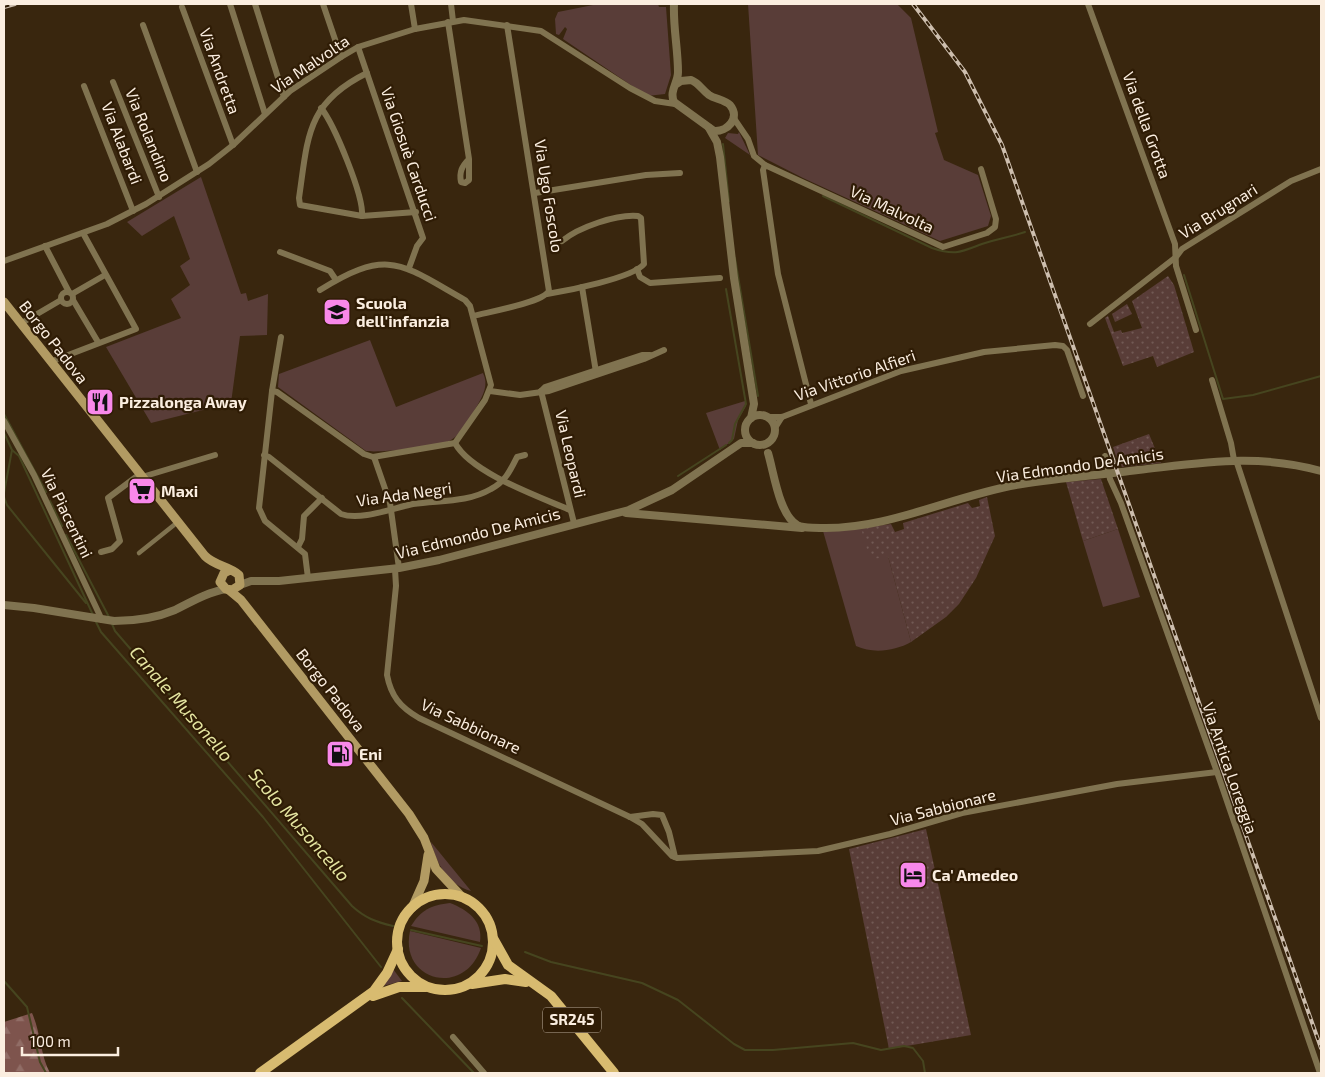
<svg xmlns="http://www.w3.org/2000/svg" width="1325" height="1077" font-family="'Exo 2',sans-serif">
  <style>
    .green { fill: #593d38 }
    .forest { fill: url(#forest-firs) }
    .garden { fill: url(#garden-dots) }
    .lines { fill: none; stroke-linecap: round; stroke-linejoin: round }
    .stream { stroke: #46451f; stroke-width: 2 }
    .pedestrian { stroke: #807350; stroke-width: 4.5 }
    .minor { stroke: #807350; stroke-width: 6 }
    .tertiary { stroke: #807350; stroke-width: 8 }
    .secondary { stroke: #b29b63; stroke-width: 9 }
    .primary { stroke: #d8bb70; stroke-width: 10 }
    .rail-casing { stroke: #cdbeae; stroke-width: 4 }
    .rail { stroke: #2f1c05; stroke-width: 2; stroke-dasharray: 5.5; stroke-linecap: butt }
    .labels { text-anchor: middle; stroke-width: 4.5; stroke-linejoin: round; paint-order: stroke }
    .shield { fill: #2f1c05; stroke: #beaf9e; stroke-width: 1 }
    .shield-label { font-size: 15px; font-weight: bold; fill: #fbeee0 }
    .street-label { font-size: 16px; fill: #fbeee0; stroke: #2f1c05 }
    .poi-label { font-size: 16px; font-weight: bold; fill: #fbeee0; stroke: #2f1c05; text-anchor: start }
    .water-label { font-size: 18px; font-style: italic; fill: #e5e5a1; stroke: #2f1c05 }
  </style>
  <defs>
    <pattern id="forest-firs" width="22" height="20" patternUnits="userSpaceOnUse" patternTransform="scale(1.25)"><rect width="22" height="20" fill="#7e544d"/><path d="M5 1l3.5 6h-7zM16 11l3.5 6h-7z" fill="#916d66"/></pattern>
    <pattern id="garden-dots" width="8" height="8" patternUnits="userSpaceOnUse" patternTransform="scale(1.25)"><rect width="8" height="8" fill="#593d38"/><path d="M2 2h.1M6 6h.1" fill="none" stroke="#725954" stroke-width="1.8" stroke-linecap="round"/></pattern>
  </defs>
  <rect width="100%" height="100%" fill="#39260e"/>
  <g class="green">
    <polygon points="598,4 658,4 659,7 666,7 671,75 665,94 647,96 563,39 567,29 565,27 559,35 556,34 555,19 558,12"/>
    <polygon points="748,4 897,4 911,18 938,132 935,133 944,160 978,175 991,216 988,226 940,241 803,178 758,155"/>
    <polygon points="739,132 750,155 725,138 728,133 738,134"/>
    <polygon points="201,177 241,294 246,293 248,301 268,294 267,335 240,336 231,403 151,423 106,347 181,318 171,299 190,285 180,266 190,259 174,216 142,236 127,222"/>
    <path d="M 370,340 L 396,407 L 483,373 C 489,385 483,395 477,406 C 470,417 463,433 451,440 C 440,447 380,453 366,451 L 278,387 L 279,374 Z"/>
    <polygon points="745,401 746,406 738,420 734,439 720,450 706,413"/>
    <path d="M 861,528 L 888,556 L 911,642 C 895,651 873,654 856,646 L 823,531 Z"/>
    <polygon points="1118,529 1140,597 1103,607 1083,541"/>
    <path d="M 431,842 L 471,891 C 448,885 436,863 431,842 Z"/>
    <path d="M 450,903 C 468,910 483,921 480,942 L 411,926 C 421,910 431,905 450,903 Z"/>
    <path d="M 410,931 L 481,948 C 464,998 399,981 410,931 Z"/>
    <polygon points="393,969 402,981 383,986"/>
  </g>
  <path class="forest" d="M 32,1013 C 41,1033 40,1054 50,1073 L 4,1073 L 4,1022 Z"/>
  <g class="garden">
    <polygon points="1168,276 1174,285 1194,352 1157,367 1153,356 1123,366 1105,318 1108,316 1114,332 1121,330 1122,333 1142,328 1132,301"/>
    <polygon points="1127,304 1132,314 1115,322 1112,314"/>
    <polygon points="1149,434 1161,463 1122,467 1120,462 1118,462 1113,447"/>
    <polygon points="1101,479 1118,529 1083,541 1066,482"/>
    <polygon points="987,497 995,536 976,578 959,604 946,617 911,642 888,556 870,560 861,528 891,524 895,532 904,529 903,523 968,503 972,508 980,506 979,500"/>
    <polygon points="926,829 971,1035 889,1049 849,849"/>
  </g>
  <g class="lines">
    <g class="stream">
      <polyline points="723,144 729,201"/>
      <path d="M 823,196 L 932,248 C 955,256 961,252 982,244 C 996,239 1011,237 1025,232"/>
      <polyline points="735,258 758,396"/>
      <polyline points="1184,275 1223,399 1253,395 1321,376"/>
      <polyline points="726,289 746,404 735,424 732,440 729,443"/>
      <polyline points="4,414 46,492"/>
      <polyline points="4,433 12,450 19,456 93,615"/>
      <polyline points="678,476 726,445"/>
      <polyline points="4,493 12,450"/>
      <polyline points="4,497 7,505 86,603"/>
      <polyline points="50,501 62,526"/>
      <polyline points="66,535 109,617"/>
      <polyline points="96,622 101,632 263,817 381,967"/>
      <path d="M 112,624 L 115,631 L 352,906 C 365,918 376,922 393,926"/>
      <polyline points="411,930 482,946"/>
      <polyline points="525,952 551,962 642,983 678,1000 734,1044 745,1050 773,1050 853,1043 881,1050 904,1046 913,1048 923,1061 925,1073"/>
      <polyline points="4,981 27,1007 40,1062 46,1073"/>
      <polyline points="402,998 474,1073"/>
    </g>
    <polyline class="pedestrian" points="139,553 174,525"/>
    <g class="minor">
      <polyline points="230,4 265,114"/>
      <polyline points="255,4 284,97"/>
      <polyline points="323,4 341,57"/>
      <polyline points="411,4 415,29"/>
      <polyline points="451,4 453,21"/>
      <polyline points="1088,4 1175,244 1176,266 1196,330"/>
      <polyline points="182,7 233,145"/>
      <path d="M 448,22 L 469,159 C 462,166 459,172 461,182 L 465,183 L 469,180 L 469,159"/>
      <polyline points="143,25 197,172"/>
      <polyline points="358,47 423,238 417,246 409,268"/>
      <path d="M 367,73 C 306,103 308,137 299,198 L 300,205 L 362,216 L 416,212"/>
      <polyline points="113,82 159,197"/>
      <polyline points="84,86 133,211"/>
      <path d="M 321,108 C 334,124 364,196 362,216"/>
      <polyline points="733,117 748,139 754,156 765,165 943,247 987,233 995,227 996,219 981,169"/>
      <polyline points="765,165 763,170 778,274 811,404"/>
      <polyline points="535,193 646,175 680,173"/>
      <polyline points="45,246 69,292"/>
      <polyline points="280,252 330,271 336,280"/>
      <polyline points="4,261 107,224 146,204 209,164 233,145 290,91 341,57 358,47 415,29 464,20 541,31 630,88 655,101 675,104"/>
      <polyline points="637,269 640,277 650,283 720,278"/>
      <polyline points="582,287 596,372"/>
      <circle cx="67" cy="298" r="6"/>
      <polyline points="72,294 105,275"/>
      <path d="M 547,294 C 566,291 633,278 644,264 L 641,218 L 638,216 C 617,214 579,227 562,241"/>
      <polyline points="73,300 98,342"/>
      <path d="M 473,316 C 488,312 542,303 549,291 L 507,25"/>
      <polyline points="20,324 61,300"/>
      <polyline points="1090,324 1176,257 1182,249 1291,181 1321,169"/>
      <polyline points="281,337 272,391 259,508 265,521 305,554 308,578"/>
      <polyline points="50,362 136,329 83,233"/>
      <polyline points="1212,380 1231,443 1234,460"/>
      <path d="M 272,391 L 277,392 L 364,454 L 373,457 L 455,443 L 485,400 L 491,385 L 470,306 L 465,300 C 401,264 389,247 320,290"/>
      <polyline points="490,391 520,395 549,391 644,359 664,350"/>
      <polyline points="541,391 574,523"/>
      <polyline points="541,391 545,387 642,355 650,355"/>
      <polyline points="768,417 782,417 901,371 984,352 1055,345 1063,346 1067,350 1083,396"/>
      <polyline points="4,421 34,475 102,620"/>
      <polyline points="775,428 782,417"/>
      <path d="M 455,443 C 471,473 540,497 570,510"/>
      <path d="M 264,455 L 269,457 L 341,514 C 361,521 393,508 413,504 C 440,500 467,503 491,489 C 505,482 510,471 517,457 L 525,455"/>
      <polyline points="1105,456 1110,479 1121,503 1217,772 1320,1073"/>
      <polyline points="374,457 390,503 399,568"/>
      <polyline points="1236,460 1321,718"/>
      <polyline points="142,477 215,455"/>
      <polyline points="298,547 302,539 304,516 322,498"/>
      <polyline points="101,552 112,549 120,541 108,498 140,474"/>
      <path d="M 395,569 L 396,586 L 387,675 C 391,696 400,707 419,718 L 630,817 L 642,824 L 672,856 L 677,858 L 818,851 L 890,834 L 962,813 L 1117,784 L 1217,772"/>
      <polyline points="630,817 653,814 662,815 669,832 675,857"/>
      <polyline points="453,1037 484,1073"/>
    </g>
    <g class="tertiary">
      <path d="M 674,4 C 673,27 678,49 678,72 C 678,83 669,91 674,102 L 714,131 C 727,132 741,118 730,105 C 725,100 715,99 709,95 C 702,90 699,83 691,80 L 681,81 L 675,85"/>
      <polyline points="709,128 717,142 720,157 734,278 754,404 751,418"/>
      <circle cx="760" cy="430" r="15"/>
      <path d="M 768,453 C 774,473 779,514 797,525 C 804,529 813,527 820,528 C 890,530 953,495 1022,484 C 1060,478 1099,475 1138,470 C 1202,463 1257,453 1321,471"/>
      <polyline points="626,513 802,528"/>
      <polyline points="240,585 251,581 279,581 399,568 439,560 629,510 672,490 741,443 753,443"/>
      <path d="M 4,605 L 34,608 L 114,621 C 135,621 156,618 175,610 C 191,602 208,592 226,589"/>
    </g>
    <g class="secondary">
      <path d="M 4,302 L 205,556 C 215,566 229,566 239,575 L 240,585 L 232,590 L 226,589 L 220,582 L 224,573 L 230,570"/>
      <polyline points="229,590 241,600 409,814 424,838 436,869 462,897"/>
      <polyline points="412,908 424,881 428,855"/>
    </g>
    <g class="primary">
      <circle cx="445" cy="942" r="48"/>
      <polyline points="494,940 508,965 551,996 614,1073"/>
      <polyline points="472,984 505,979 526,982"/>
      <polyline points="373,996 399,987 426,987"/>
      <polyline points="260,1073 374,991 387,973 398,949"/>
    </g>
    <defs>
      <g id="rail">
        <polyline points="913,4 965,72 1002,145 1321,1048"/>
        <polyline points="4,7 15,4"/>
      </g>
    </defs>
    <use href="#rail" class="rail-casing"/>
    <use href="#rail" class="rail"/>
  </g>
  <defs>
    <symbol id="school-square" viewBox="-11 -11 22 22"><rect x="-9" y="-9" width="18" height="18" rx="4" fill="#f888ea" stroke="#2f1c05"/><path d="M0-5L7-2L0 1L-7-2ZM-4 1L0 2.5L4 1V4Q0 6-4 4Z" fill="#111"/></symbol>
    <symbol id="restaurant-square" viewBox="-11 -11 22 22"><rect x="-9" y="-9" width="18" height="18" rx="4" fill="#f888ea" stroke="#2f1c05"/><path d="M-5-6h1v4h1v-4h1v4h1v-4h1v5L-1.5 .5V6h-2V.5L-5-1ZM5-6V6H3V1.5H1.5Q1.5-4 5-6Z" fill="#111"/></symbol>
    <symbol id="supermarket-square" viewBox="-11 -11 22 22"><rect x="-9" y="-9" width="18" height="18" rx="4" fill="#f888ea" stroke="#2f1c05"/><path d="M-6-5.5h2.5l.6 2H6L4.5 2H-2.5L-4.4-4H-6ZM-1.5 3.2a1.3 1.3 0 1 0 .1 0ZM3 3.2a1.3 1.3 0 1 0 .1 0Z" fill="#111"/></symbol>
    <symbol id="fuel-square" viewBox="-11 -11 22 22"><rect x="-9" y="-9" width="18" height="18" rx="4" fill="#f888ea" stroke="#2f1c05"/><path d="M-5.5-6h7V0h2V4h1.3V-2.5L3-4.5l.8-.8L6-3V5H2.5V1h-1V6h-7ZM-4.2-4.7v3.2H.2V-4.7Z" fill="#111"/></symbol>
    <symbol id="hotel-square" viewBox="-11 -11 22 22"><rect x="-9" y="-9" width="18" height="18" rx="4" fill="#f888ea" stroke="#2f1c05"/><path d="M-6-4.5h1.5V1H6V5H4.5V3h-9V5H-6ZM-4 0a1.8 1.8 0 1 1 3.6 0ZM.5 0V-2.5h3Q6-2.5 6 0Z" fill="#111"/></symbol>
  </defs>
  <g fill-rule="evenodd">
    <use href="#school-square" x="321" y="296" width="32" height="32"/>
    <use href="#restaurant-square" x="84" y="386" width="32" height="32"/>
    <use href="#supermarket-square" x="126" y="475" width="32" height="32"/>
    <use href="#fuel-square" x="324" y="738" width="32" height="32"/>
    <use href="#hotel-square" x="897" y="859" width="32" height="32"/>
  </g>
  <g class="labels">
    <rect class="shield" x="543" y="1007.5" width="58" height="25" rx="4"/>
    <g class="shield-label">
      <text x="572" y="1025">SR245</text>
    </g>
    <g class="street-label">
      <text transform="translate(310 64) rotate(-34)" y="6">Via Malvolta</text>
      <text transform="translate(220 71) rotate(70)" y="6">Via Andretta</text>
      <text transform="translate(1147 125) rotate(70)" y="6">Via della Grotta</text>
      <text transform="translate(149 135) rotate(68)" y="6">Via Rolandino</text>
      <text transform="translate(122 143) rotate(69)" y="6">Via Alabardi</text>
      <text transform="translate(409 154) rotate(71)" y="6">Via Giosuè Carducci</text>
      <text transform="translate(549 196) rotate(81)" y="6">Via Ugo Foscolo</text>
      <text transform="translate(892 209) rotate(25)" y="6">Via Malvolta</text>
      <text transform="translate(1218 211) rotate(-32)" y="6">Via Brugnari</text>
      <text transform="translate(54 342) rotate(52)" y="6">Borgo Padova</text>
      <text transform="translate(855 375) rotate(-19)" y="6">Via Vittorio Alfieri</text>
      <text transform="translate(571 454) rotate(77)" y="6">Via Leopardi</text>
      <text transform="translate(1080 465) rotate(-8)" y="6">Via Edmondo De Amicis</text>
      <text transform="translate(404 494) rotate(-8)" y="6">Via Ada Negri</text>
      <text transform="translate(67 513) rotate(64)" y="6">Via Piacentini</text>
      <text transform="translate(478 533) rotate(-14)" y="6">Via Edmondo De Amicis</text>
      <text transform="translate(331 690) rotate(52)" y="6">Borgo Padova</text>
      <text transform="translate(471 726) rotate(25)" y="6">Via Sabbionare</text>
      <text transform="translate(1230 768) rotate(71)" y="6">Via Antica Loreggia</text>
      <text transform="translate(943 807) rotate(-14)" y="6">Via Sabbionare</text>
    </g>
    <g class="poi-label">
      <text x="356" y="309">Scuola<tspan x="356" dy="18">dell'infanzia</tspan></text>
      <text x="119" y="408">Pizzalonga Away</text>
      <text x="161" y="497">Maxi</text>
      <text x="359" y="760">Eni</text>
      <text x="932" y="881">Ca' Amedeo</text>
    </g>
    <g class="water-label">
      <text transform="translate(181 704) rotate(49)" y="6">Canale Musonello</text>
      <text transform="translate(299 825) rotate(49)" y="6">Scolo Musoncello</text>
    </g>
  </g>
  <rect width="1325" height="1077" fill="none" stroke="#fbeee0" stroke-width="10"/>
  <path d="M22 1047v8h96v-8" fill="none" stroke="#fbeee0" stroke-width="2.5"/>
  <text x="30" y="1047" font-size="15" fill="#fbeee0" stroke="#2f1c05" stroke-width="4" paint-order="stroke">100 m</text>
</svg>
